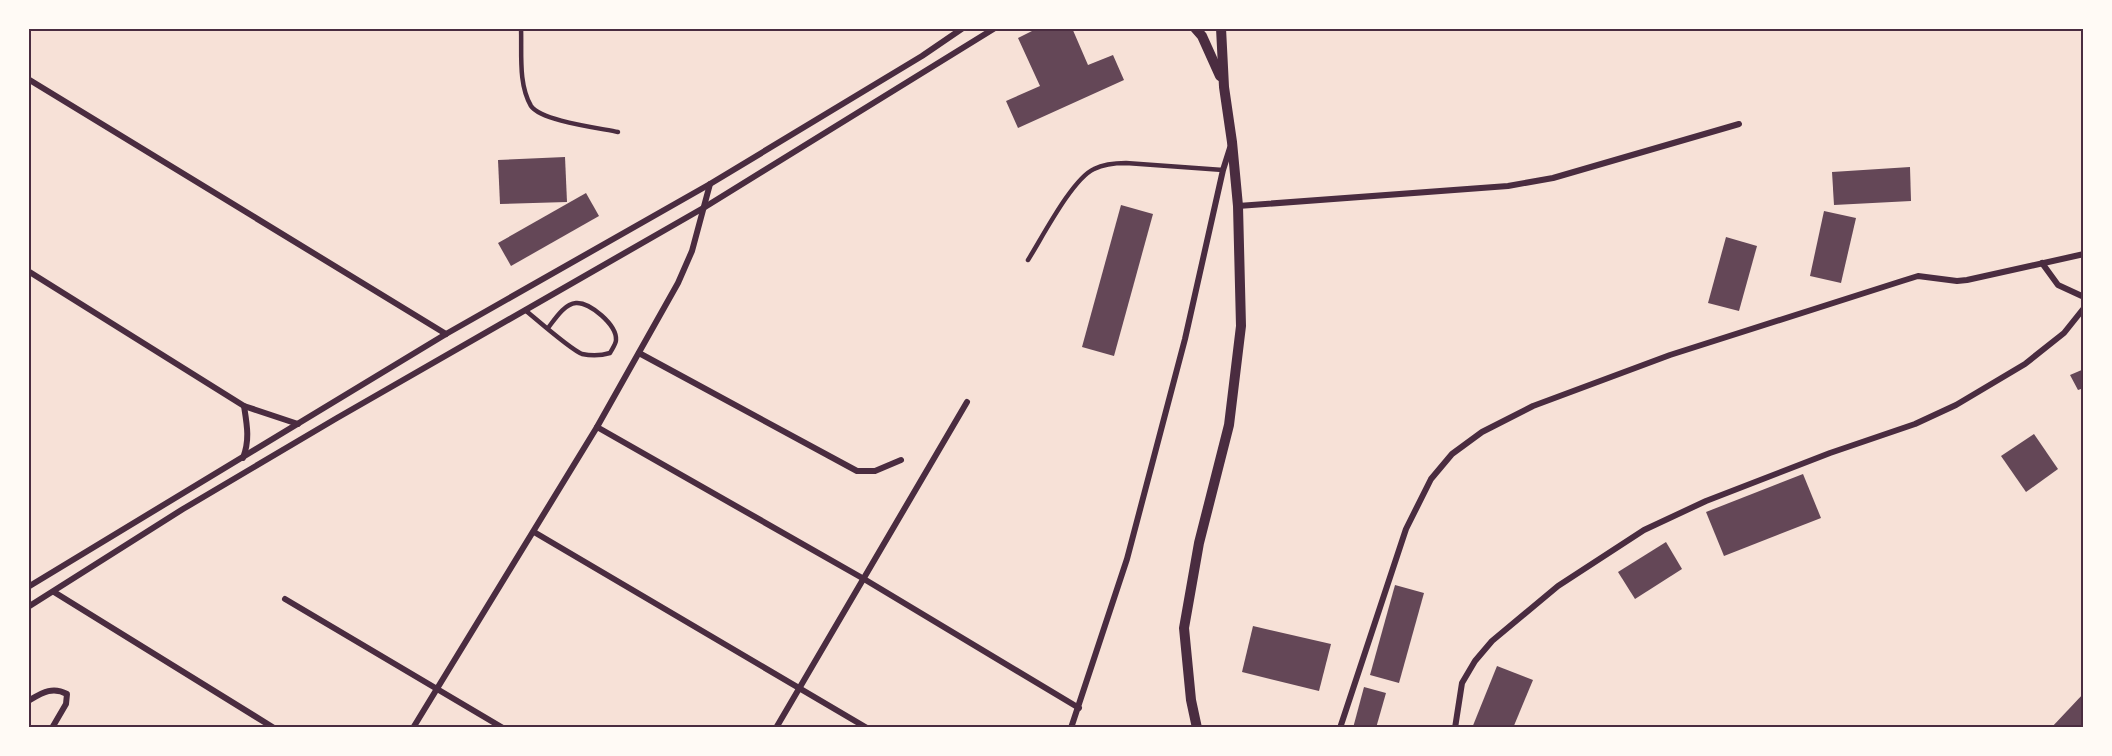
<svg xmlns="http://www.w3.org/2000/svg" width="2112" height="756" font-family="'Noto Serif',serif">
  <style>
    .building { fill: #644757 }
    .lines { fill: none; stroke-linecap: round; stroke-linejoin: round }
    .service { stroke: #4a2c40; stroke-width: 4.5 }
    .minor { stroke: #4a2c40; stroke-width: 6 }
    .tertiary { stroke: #4a2c40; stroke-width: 10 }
    .neatline { fill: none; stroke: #4a2c40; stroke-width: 2 }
  </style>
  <rect width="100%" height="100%" fill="#f7e1d7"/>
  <g class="building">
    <polygon points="1038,28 1072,28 1088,65 1113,55 1124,80 1018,128 1006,101 1040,86 1018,38"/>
    <polygon points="565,157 567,202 500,204 498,160"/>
    <polygon points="1910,167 1911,201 1834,205 1832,172"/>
    <polygon points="586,193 599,216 511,266 498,243"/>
    <polygon points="1121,205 1153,214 1114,356 1082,347"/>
    <polygon points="1824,211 1856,218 1841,283 1810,276"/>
    <polygon points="1726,237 1757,246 1739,311 1708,303"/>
    <polygon points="2084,369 2084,388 2078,390 2070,375"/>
    <polygon points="2034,434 2058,469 2026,492 2001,456"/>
    <polygon points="1803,474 1821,518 1724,556 1706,512"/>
    <polygon points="1666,542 1682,569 1635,599 1618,572"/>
    <polygon points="1395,585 1424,593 1399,683 1370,675"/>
    <polygon points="1253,626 1331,644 1319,691 1242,672"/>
    <polygon points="1497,666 1533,680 1513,728 1472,728"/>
    <polygon points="1364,687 1386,693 1376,728 1353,728"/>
    <polygon points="2084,693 2084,728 2051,728"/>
  </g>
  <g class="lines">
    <g class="service">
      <path d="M 521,28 C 522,53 518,84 531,106 C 541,121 599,128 618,132"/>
      <path d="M 1028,260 C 1042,238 1072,179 1094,169 C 1104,164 1115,163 1126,163 L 1223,170"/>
      <path d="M 525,310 C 536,319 571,350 582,354 C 592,356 600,356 610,353 C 612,349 616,344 616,340 C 617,325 590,302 576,303 C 564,304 555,319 548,328"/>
    </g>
    <g class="minor">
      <polyline points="28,79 446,334"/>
      <polyline points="1238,206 1508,186 1553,178 1739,124"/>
      <polyline points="2042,263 2058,285 2084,297"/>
      <polyline points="28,271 244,406 298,424"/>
      <polyline points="639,353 857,471 875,471 901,460"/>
      <polyline points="597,427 864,579 1079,708"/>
      <path d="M 243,458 C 250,440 247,425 244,406"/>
      <polyline points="534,532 867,728"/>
      <polyline points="28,587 446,334 710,184 922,56 963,28"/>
      <polyline points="54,592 274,728"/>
      <polyline points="285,599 503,728"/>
      <polyline points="28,607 183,509 337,418 705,207 995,28"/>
      <path d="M 28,701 C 42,693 52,686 67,694 L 66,704 L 52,728"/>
      <polyline points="413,728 597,427 678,283 692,251 710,184"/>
      <polyline points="776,728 967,402"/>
      <polyline points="1071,728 1127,559 1185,339 1223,170 1230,148"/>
      <polyline points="1340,728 1406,529 1431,479 1452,454 1482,432 1533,406 1670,355 1902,281 1918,276 1957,281 1967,280 2084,254"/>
      <polyline points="1455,728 1462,683 1475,661 1492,641 1558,586 1644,530 1706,501 1830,453 1915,424 1956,405 2025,364 2064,333 2084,308"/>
    </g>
    <g class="tertiary">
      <polyline points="1195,28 1202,36 1220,76"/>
      <polyline points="1197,728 1191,700 1184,628 1199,543 1229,425 1241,326 1238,206 1232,142 1224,87 1221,28"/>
    </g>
  </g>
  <rect width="2112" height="756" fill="none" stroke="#fffaf5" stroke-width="60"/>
  <rect x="30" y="30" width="2052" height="696" class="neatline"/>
</svg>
